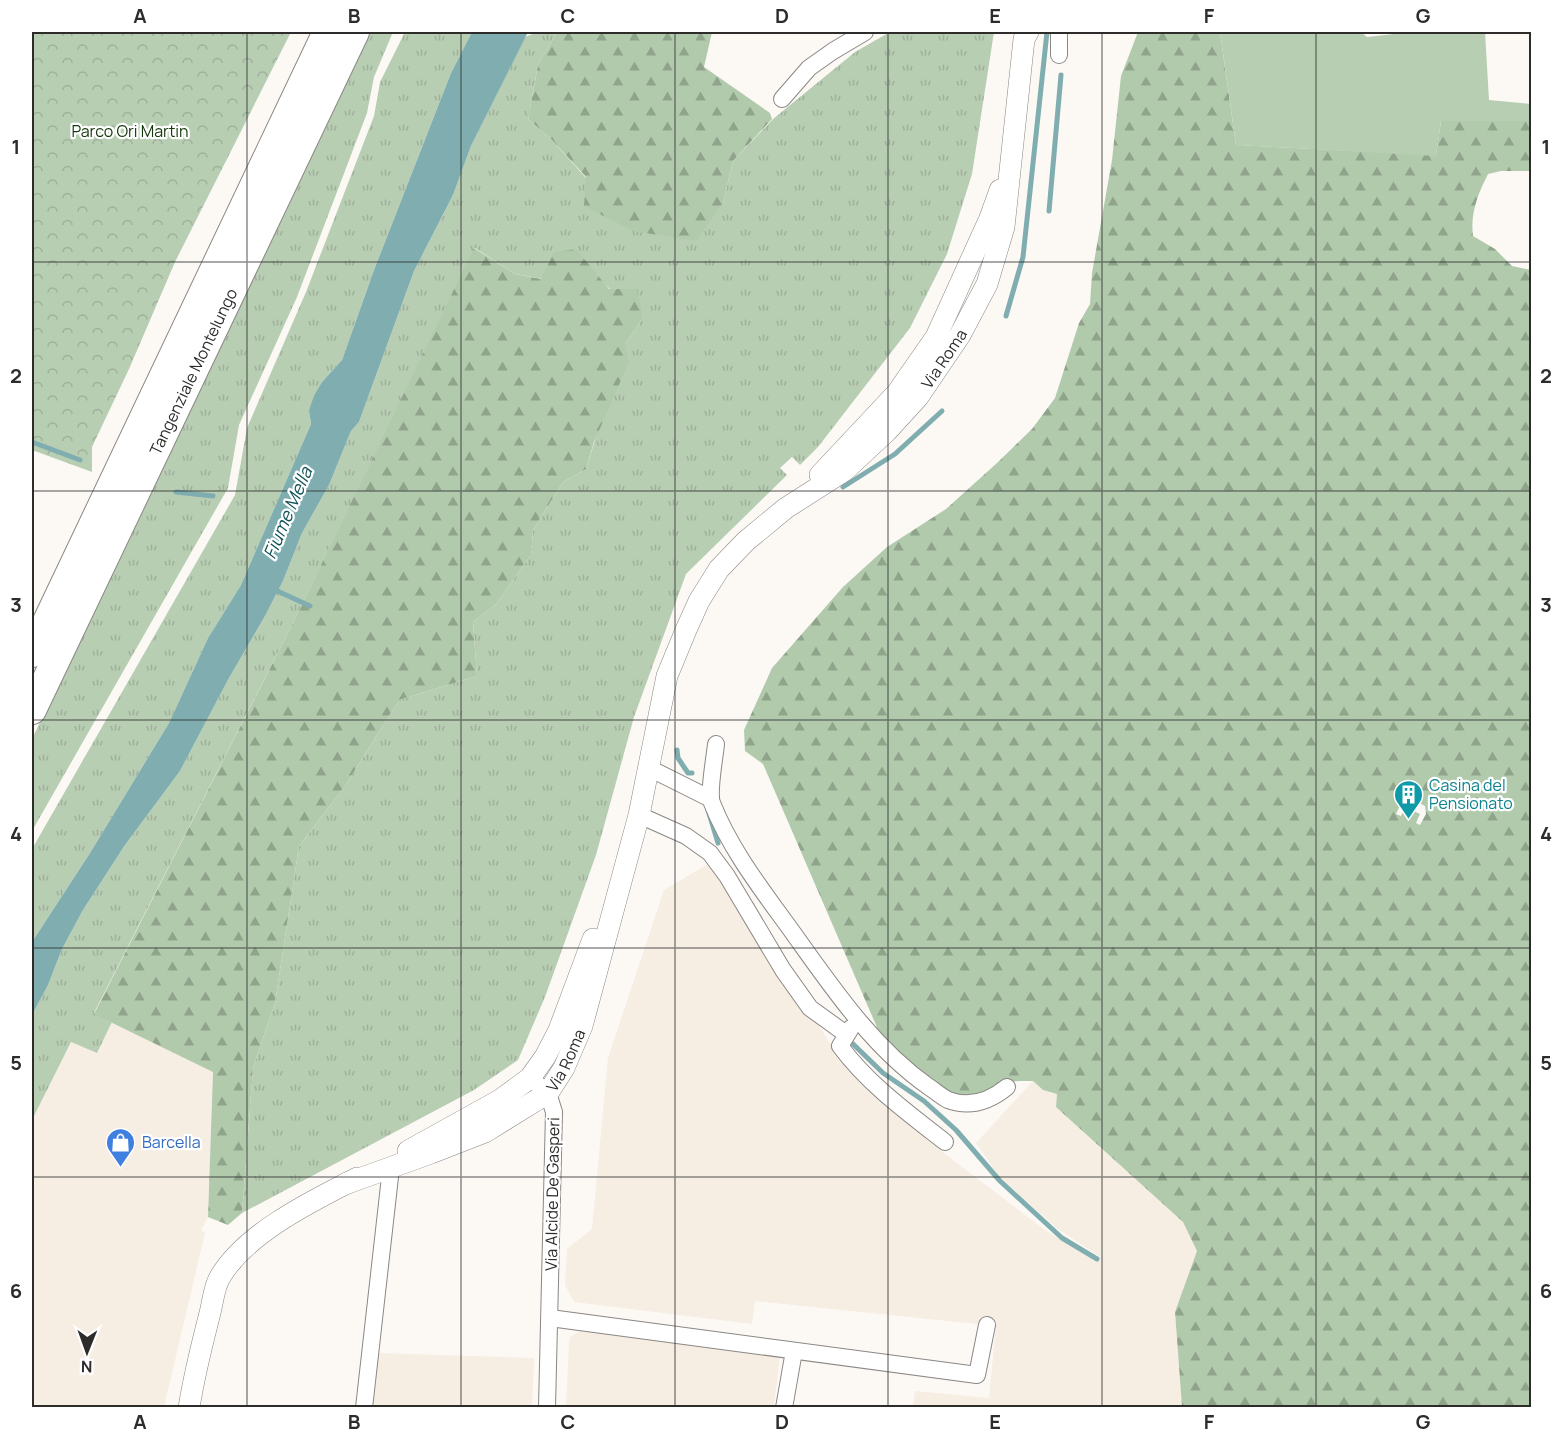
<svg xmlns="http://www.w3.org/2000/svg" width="1563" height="1439" font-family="Manrope,sans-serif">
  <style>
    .built { fill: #f6ede3 }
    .grass { fill: url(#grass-tufts) }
    .forest { fill: url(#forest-firs); fill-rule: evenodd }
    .park { fill: url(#park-crowns) }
    .garden { fill: #b8ceb3 }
    .water { fill: #7fadb0 }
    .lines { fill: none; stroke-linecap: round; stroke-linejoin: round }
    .stream { stroke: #7fadb0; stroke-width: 5 }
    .minor-casing { stroke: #8a8784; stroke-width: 18 }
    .tertiary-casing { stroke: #8a8784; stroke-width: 22 }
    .trunk-casing { stroke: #8a8784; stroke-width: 30 }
    .minor { stroke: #fff; stroke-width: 16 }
    .tertiary { stroke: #fff; stroke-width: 21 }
    .trunk { stroke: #fff; stroke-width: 28 }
    .grid { fill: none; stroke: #2d2c2b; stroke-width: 1.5; stroke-opacity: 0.55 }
    .labels { text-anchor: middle; stroke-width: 4.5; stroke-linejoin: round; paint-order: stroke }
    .park-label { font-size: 16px; fill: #15370c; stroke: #fff }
    .street-label { font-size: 16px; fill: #2d2c2b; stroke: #fff }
    .culture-label { font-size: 16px; fill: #0d838f; stroke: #fff; text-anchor: start }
    .shop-label { font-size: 16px; fill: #366cbe; stroke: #fff; text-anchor: start }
    .water-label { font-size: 18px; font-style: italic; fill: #105357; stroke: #fff }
    .neatline { fill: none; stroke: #2d2c2b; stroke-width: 2 }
    .grid-label { font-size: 20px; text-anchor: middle; font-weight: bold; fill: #2d2c2b }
  </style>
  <defs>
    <pattern id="grass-tufts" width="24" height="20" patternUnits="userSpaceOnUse" patternTransform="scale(1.5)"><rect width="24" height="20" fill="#b8ceb3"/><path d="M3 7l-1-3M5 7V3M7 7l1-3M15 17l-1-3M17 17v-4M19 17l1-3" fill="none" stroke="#9eb19a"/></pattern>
    <pattern id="forest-firs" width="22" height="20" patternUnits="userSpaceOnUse" patternTransform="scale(1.5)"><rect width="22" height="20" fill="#b1caac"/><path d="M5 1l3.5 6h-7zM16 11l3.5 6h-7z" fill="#90a48c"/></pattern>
    <pattern id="park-crowns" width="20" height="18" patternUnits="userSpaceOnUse" patternTransform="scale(1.5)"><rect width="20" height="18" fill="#b8ceb3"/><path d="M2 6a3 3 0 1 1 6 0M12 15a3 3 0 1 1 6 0" fill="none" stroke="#9eb19a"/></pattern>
  </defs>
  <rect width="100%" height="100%" fill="#fcf9f5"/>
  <g class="built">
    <polygon points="708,864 814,1018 840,1059 885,1105 941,1151 1045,1230 1096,1262 1100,1257 1058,1229 1016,1192 1001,1179 976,1143 1033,1081 1043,1090 1057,1094 1056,1107 1183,1222 1197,1251 1175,1312 1182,1407 913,1407 915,1391 989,1398 996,1326 755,1301 752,1324 574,1302 565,1285 567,1249 592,1229 608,1058 664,890"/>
    <polygon points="112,1022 213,1071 208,1217 201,1230 205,1233 164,1407 32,1407 32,1120 71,1042 97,1053"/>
    <polygon points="581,1330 780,1354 774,1407 566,1408 569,1342 570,1337"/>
    <polygon points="378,1353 534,1358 532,1407 371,1408"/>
  </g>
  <g class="grass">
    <polygon points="370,32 393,32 374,77 367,113 297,297 239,425 228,488 32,831 32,739"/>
    <polygon points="405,32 472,32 451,73 374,270 342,360 322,382 309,410 311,424 241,585 208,638 169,723 90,853 32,942 32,849 235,495 247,428 306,292 374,116 380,82"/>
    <polygon points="537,32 557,32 538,65 528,119 551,139 586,178 723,203 733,161 773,119 855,52 890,32 994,32 972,174 947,254 910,328 818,447 800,465 792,457 780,468 787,475 686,574 634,717 596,855 545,997 518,1060 474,1090 242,1213 253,1068 275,1003 299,846 345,786 399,700 477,676 473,622 496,604 531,555 533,530 563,482 586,469 625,344 643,318 601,281 542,279 515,274 475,248 290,629 94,1013 112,1022 97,1053 71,1042 32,1120 32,1015 48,985 62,949 83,910 125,845 180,771 229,678 265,616 283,581 302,533 329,485 351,431 359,422 414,271 453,195 471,146 525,37"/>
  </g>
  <g class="forest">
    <polygon points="557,32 712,32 704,67 770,113 772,119 733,161 723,203 696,241 633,231 584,206 586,177 551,139 528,119 538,65"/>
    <path d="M 1138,32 L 1220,32 L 1236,145 L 1436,155 L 1441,121 L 1531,121 L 1531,171 L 1501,171 L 1488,174 C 1478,194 1470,213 1473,236 L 1495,249 L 1512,266 L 1531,270 L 1531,1407 L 1182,1407 L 1175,1312 L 1197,1251 L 1183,1222 L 1056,1107 L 1057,1094 L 1043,1090 L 1033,1081 L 1021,1081 L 1006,1082 L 987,1095 L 959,1097 L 937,1083 L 894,1050 L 879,1032 L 763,764 L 745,751 L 744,730 L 772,668 L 843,587 L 887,547 L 946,509 L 997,463 L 1032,429 L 1055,398 L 1079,323 L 1090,304 L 1092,273 L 1112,160 L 1121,76 ZM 1405,795 L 1425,806 L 1426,814 L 1420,825 L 1416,823 L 1420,814 L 1405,807 L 1401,816 L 1396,814 Z"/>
    <polygon points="474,248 515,274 541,279 554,252 576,249 609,289 637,289 643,318 625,344 629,362 594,442 586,469 563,482 533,530 531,555 496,604 473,622 477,676 399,700 345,786 299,846 275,1003 253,1068 242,1213 228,1225 208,1217 213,1072 94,1014 290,629"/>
  </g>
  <polygon class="park" points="32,32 291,32 175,262 129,369 92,447 92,472 32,450"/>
  <polygon class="garden" points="1220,32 1361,32 1367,37 1412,32 1485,32 1489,100 1531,104 1531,121 1441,121 1436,156 1236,145"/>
  <polygon class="water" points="472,32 528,32 471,146 453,195 414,271 359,422 351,431 329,485 302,533 283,581 265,616 229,678 180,771 125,845 83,910 62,949 48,985 32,1015 32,942 90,853 169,723 208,638 241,585 311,424 309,410 314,396 322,382 342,360 374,270 451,73"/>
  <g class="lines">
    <g class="stream">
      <polyline points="1049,211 1061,75"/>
      <polyline points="1006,316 1023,257 1047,32"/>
      <polyline points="32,442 80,460"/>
      <polyline points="843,487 895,454 942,411"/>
      <polyline points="176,492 213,496"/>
      <polyline points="273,589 310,606"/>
      <polyline points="677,750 678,758 688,773 692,773"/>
      <polyline points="708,810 718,843"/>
      <polyline points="852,1043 883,1073 924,1101 956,1130 1000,1181 1062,1238 1097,1259"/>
    </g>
    <defs>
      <g id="minor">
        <polyline points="1059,32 1059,55"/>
        <polyline points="782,99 809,68 833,51 865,32"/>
        <path d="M 716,744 C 715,756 708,792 712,803 C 730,849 762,890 791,930 C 832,987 871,1046 929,1087 C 935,1091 942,1097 948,1100 C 970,1108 990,1101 1007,1087"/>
        <polyline points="649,768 711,799"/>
        <polyline points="639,815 686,836 710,853 727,876 783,970 810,1008 846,1034"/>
        <path d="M 851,1028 L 840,1046 C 868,1084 908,1113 945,1142"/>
        <polyline points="530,1078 548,1093 554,1112 547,1408"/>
        <polyline points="550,1318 977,1375 987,1325"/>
        <polyline points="364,1408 391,1168"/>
        <polyline points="784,1408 794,1351"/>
      </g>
      <g id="tertiary">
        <polyline points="820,475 897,393 936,337 990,218 1000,190"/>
        <polyline points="408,1151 500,1100 530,1078 545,1057 559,1030 593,939"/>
        <path id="s1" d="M 345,1184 L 431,1153 L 485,1132 L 548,1093 L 564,1068 L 582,1026 L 639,815 L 667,676 L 686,630 L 699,601 L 719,569 L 746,541 L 786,508 L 844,471 L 887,431 L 918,397 L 960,335 L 987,284 L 1004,227 L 1024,39 L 1028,32"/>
        <path d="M 189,1408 C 194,1375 202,1344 210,1313 C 213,1301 214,1287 220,1277 C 246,1233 312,1201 357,1178"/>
      </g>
      <g id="trunk">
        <polyline points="32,653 327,32"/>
        <path id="s2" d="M 32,710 L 355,32"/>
      </g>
    </defs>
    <use href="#minor" class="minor-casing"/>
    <use href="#tertiary" class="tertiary-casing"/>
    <use href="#trunk" class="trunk-casing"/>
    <use href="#minor" class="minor"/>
    <use href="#tertiary" class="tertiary"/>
    <use href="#trunk" class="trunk"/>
  </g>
  <path class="grid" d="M 247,32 L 247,1408M 461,32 L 461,1408M 675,32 L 675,1408M 888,32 L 888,1408M 1102,32 L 1102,1408M 1316,32 L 1316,1408M 32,262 L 1532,262M 32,491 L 1532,491M 32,720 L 1532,720M 32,948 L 1532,948M 32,1177 L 1532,1177"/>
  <defs>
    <symbol id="building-pin" viewBox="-11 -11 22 30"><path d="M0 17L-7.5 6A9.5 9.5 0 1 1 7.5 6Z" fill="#0f9aa8" stroke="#fff"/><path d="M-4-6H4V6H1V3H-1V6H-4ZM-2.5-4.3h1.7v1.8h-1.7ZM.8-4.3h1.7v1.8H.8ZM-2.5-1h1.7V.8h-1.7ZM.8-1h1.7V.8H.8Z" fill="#fff"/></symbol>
    <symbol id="shop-pin" viewBox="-11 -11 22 30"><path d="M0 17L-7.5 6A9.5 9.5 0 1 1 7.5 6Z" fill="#3f7fe0" stroke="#fff"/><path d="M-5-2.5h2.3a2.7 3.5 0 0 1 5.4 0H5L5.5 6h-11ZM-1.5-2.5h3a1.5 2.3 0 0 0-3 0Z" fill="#fff"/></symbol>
  </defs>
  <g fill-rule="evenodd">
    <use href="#building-pin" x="1392" y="778" width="33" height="45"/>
    <use href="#shop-pin" x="104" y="1126" width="33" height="45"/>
  </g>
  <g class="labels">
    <g class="park-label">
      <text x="130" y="137">Parco Ori Martin</text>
    </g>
    <g class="street-label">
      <text dy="6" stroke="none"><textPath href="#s1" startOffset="1089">Via Roma</textPath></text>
      <text dy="6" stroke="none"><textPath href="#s2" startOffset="375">Tangenziale Montelungo</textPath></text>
      <text dy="6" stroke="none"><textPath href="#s1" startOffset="261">Via Roma</textPath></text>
      <text transform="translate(552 1194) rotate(-89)" y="6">Via Alcide De Gasperi</text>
    </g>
    <g class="culture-label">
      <text x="1429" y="791">Casina del<tspan x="1429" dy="18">Pensionato</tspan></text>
    </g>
    <g class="shop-label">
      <text x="142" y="1148">Barcella</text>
    </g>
    <g class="water-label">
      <text transform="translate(288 513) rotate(-67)" y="6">Fiume Mella</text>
    </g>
  </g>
  <rect width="1563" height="1439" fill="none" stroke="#ffffff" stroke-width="66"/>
  <g transform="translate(87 1352) rotate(181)" stroke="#ffffff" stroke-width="4.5" paint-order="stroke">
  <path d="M0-4.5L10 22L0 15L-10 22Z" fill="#2d2c2b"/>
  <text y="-9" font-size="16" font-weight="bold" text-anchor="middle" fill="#2d2c2b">N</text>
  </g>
  <rect x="33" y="33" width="1497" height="1373" class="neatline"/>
  <g class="grid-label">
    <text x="140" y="23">A</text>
    <text x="354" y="23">B</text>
    <text x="568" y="23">C</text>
    <text x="782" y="23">D</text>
    <text x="995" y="23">E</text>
    <text x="1209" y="23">F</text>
    <text x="1423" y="23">G</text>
    <text x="16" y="154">1</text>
    <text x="1546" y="154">1</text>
    <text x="16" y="383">2</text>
    <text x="1546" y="383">2</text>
    <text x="16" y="612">3</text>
    <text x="1546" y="612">3</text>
    <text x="16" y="841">4</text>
    <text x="1546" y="841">4</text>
    <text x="16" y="1070">5</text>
    <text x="1546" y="1070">5</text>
    <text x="16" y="1298">6</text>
    <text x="1546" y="1298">6</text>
    <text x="140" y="1429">A</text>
    <text x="354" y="1429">B</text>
    <text x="568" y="1429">C</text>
    <text x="782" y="1429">D</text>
    <text x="995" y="1429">E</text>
    <text x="1209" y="1429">F</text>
    <text x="1423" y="1429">G</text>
  </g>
</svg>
